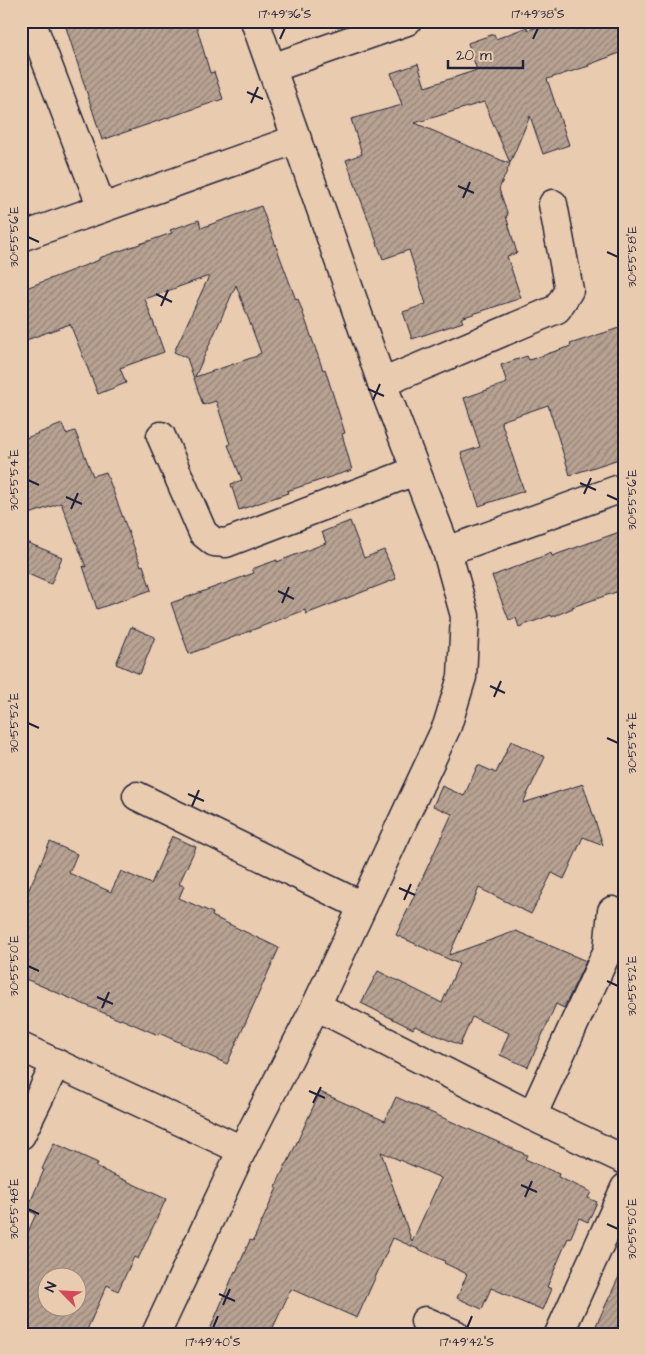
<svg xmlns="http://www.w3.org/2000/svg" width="646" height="1355" font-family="'Architects Daughter',sans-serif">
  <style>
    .building { fill: url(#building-hatch); stroke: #22223b; fill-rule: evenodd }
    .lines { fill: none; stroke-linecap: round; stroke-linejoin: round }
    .minor-casing { stroke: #22223b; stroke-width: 31 }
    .minor { stroke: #e9ccaf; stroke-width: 28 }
    .ticks { fill: none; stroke: #22223b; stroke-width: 2 }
    .neatline { fill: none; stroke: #22223b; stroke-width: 2 }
    .ticks-label { font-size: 12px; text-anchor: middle; fill: #22223b }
  </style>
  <defs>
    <pattern id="building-hatch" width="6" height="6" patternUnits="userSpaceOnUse" patternTransform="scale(1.25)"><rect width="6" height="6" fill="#b8a292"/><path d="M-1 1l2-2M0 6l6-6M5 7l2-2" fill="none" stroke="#958478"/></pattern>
  </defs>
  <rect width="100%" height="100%" fill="#e9ccaf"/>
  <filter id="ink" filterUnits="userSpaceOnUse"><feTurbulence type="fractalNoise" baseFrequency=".02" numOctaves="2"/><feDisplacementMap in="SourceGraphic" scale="10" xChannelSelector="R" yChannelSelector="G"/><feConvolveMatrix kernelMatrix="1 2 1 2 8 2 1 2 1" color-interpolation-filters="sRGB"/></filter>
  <g filter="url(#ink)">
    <g class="building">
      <polygon points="64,21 195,21 210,73 214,72 223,99 102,140"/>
      <polygon points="557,21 575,21 576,27 593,21 602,21 605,28 618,23 625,43 625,51 588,65 589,66 547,79 569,145 543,154 530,116 510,163 484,102 415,123 510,164 499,189 508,215 506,216 517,253 507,256 521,298 461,318 463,322 412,339 403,312 426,304 409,250 383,259 346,160 362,154 351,119 402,105 391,73 418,64 425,87 477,70 468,43 494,34 496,39 527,27 528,30"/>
      <path d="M 261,206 L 296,300 L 298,299 L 323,370 L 325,369 L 345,433 L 342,434 L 352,470 L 287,491 L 288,493 L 239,510 L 231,484 L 242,480 L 228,445 L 230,444 L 216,401 L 203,405 L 187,358 L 174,352 L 209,276 L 145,299 L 164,352 L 120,368 L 126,383 L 98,394 L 70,324 L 21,342 L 21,290 L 99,260 L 99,258 L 172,233 L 170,230 L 199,220 L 201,228 ZM 236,285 L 261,353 L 257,355 L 257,356 L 195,377 Z"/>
      <polygon points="625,326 625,457 570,475 548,405 501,421 524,491 479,506 461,453 480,447 464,398 507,383 501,365 527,356 529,360 571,346 570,344"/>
      <polygon points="62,424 66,434 75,431 93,476 106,472 141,566 143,565 151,590 97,609 83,566 86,567 61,503 21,517 21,440"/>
      <polygon points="350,521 364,558 384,550 396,579 306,614 305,610 189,654 171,603 254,573 252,569 277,560 277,562 326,543 322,532"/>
      <polygon points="625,530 625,589 572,607 573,608 552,617 551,615 519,627 516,618 509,620 492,576 551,553 552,556"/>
      <polygon points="21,540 62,557 51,584 21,571"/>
      <polygon points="131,627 155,637 140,674 116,664"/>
      <polygon points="511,741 545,757 523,803 583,784 603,845 583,837 564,879 552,873 531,914 479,888 449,955 516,931 586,961 564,1008 556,1004 528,1067 500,1055 509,1033 472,1017 460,1045 415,1026 413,1029 361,1003 378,971 442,1003 459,964 396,935 452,814 433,806 442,786 464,796 478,765 496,773"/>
      <polygon points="172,836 196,847 179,884 184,886 179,898 213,913 212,916 279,948 227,1064 159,1033 158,1035 121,1019 120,1020 21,977 21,907 50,842 77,854 69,873 111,892 121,871 151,884"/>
      <path d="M 320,1092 L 385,1121 L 396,1097 L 527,1155 L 525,1159 L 559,1174 L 558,1177 L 591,1192 L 588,1198 L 597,1202 L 588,1222 L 579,1218 L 570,1239 L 568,1238 L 547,1287 L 552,1289 L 543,1310 L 491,1288 L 482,1309 L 457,1298 L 467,1274 L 444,1263 L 445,1261 L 393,1238 L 357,1318 L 291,1289 L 270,1334 L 208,1334 L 235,1271 L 236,1272 L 250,1240 L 253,1241 L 277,1188 L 275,1188 L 286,1164 L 287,1164 ZM 381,1152 L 441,1178 L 412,1242 Z"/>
      <path d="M 54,1143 L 98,1163 L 96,1167 L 166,1199 L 138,1259 L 134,1257 L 118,1291 L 107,1285 L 85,1334 L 39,1334 L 21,1326 L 21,1247 L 36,1214 L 27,1210 L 44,1170 L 42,1169 ZM 48,1278 L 78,1278 L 78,1308 L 48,1308 Z"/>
      <polygon points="625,1264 625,1334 592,1334"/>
    </g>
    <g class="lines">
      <defs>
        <g id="minor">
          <polyline points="31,21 102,208"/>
          <polyline points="272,68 407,21"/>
          <polyline points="21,237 297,139"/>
          <polyline points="382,383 557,309 569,290 553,204"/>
          <polyline points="161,436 203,533 214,542 226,543 415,471"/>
          <polyline points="447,551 625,487"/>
          <polyline points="137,796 362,906"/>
          <polyline points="316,1006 532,1116 625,1160"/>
          <polyline points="21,1047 242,1150"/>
          <polyline points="532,1116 608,950 612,911"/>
          <polyline points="21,1135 56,1063"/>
          <polyline points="425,1321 455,1334"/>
          <polyline points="156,1334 242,1150 316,1006 447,726 462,677 465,616 447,551 382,383 255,21"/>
          <polyline points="559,1334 625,1188"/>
        </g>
      </defs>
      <use href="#minor" class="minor-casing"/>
      <use href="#minor" class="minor"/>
    </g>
  </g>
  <path class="ticks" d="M 280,39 L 285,28M 533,39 L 538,28M 247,92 L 263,99M 251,103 L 258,87M 458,186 L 474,193M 463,198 L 470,182M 28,237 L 39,242M 607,252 L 618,257M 156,294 L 172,302M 161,306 L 168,290M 368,389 L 384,396M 373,400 L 380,384M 28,480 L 39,485M 580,483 L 596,490M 584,494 L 591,478M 607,495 L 618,500M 66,497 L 82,504M 71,509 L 78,493M 278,591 L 294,599M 282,603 L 289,587M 490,686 L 505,693M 494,697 L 501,681M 28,723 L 39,728M 607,738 L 618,743M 188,794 L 204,801M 192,806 L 199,790M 399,888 L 415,895M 404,900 L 411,884M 28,966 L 39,971M 607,981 L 618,986M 97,997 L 113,1004M 102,1008 L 109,992M 309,1091 L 325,1098M 313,1103 L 321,1087M 521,1185 L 537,1192M 525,1197 L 532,1181M 28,1209 L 39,1214M 607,1224 L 618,1229M 219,1294 L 235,1301M 223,1305 L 230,1289M 213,1328 L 218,1316M 467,1328 L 472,1316"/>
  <rect width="646" height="1355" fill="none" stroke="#e9ccaf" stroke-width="55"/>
  <g transform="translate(62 1292) rotate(294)"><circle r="24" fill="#e9ccaf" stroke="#998881"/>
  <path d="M0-4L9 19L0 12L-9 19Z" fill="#d1495b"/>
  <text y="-8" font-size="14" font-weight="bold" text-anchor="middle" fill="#22223b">N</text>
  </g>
  <path d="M448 60v8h75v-8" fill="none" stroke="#22223b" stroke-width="2.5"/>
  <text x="456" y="60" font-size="15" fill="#22223b" stroke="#e9ccaf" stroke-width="4" paint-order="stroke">20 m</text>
  <rect x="28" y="28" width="590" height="1300" class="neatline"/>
  <g class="ticks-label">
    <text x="285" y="18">17°49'36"S</text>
    <text x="538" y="18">17°49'38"S</text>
    <text transform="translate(14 237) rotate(-90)" y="4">30°55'56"E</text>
    <text transform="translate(632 257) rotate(-90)" y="4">30°55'58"E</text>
    <text transform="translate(14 480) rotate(-90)" y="4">30°55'54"E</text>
    <text transform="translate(632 500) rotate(-90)" y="4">30°55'56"E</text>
    <text transform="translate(14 723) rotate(-90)" y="4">30°55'52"E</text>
    <text transform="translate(632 743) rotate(-90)" y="4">30°55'54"E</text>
    <text transform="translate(14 966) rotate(-90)" y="4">30°55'50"E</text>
    <text transform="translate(632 986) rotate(-90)" y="4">30°55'52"E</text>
    <text transform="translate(14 1209) rotate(-90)" y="4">30°55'48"E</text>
    <text transform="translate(632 1229) rotate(-90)" y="4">30°55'50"E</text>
    <text x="213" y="1346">17°49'40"S</text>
    <text x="467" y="1346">17°49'42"S</text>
  </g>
</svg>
